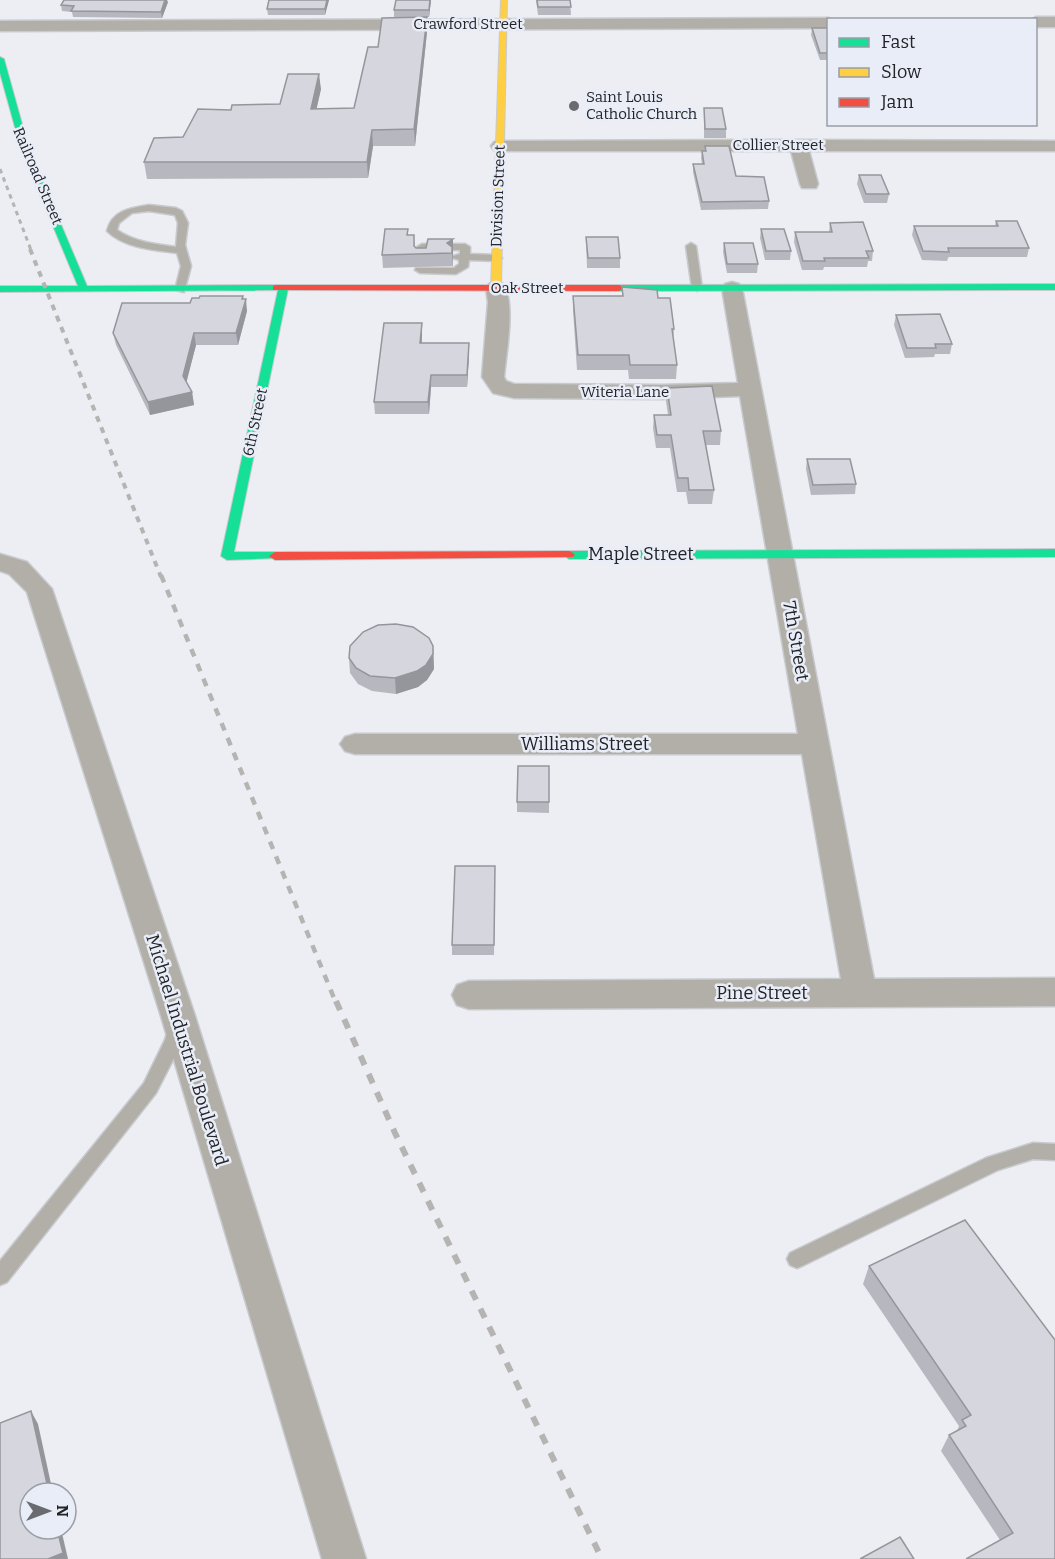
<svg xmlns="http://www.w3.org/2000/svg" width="1055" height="1559" font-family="Bitter,serif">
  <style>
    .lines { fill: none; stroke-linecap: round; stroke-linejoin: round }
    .lane-casing { stroke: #c8cace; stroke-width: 3 }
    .street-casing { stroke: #c8cace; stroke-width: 3 }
    .fast-casing { stroke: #c8cace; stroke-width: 2 }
    .slow-casing { stroke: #c8cace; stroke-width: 2 }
    .jam-casing { stroke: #c8cace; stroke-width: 2 }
    .lane { fill: #b1afa7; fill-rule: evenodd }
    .street { fill: #b1afa7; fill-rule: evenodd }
    .fast { fill: #16e098; fill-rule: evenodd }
    .slow { fill: #ffcf43; fill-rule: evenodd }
    .jam { fill: #f24e42; fill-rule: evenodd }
    .rail-far3 { stroke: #b5b4b2; stroke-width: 3; stroke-dasharray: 4.5 4.5; stroke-linecap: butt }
    .rail-far2 { stroke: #b5b4b2; stroke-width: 4; stroke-dasharray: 6 6; stroke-linecap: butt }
    .rail-far1 { stroke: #b5b4b2; stroke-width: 4.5; stroke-dasharray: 8 8; stroke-linecap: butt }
    .rail { stroke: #b5b4b2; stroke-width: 6; stroke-dasharray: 10 10; stroke-linecap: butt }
    .wall { fill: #b7b8bf }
    .shaded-wall { fill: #95969b }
    .building { fill: #d5d6de; stroke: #95969b; stroke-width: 1.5 }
    .poi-dot { fill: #696b6f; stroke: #e9edf7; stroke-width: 2 }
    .labels { text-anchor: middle; stroke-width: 5; stroke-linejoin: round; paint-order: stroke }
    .far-street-label { font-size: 15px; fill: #222427; stroke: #e9edf7 }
    .far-poi-label { font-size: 15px; fill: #222427; stroke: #e9edf7; text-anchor: start }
    .street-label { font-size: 18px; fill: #222427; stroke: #e9edf7 }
  </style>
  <rect width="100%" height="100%" fill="#eceef4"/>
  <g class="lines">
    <defs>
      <g id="lane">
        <path d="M 149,205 L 176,208 L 182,211 L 188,223 L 185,245 L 191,266 L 184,292 L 175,290 L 181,266 L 177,253 C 154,250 124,248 107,231 C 112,210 131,208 149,205 ZM 149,211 L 175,215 L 178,223 L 176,247 C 155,244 134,242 117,230 L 119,223 L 132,213 Z"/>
        <polygon points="691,243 696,246 702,288 697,291 692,288 686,246"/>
        <polygon points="422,244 465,244 470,247 470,254 497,255 502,258 497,261 469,260 468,267 456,274 420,273 415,270 416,268 454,268 459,264 459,260 450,257 460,254 460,250 427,250 425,259 417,259 417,247"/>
        <polygon points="176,1021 182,1023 185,1028 183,1040 156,1093 7,1282 0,1285 0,1261 144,1083 165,1040 170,1023"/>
        <polygon points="1033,1143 1055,1144 1055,1160 1033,1159 998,1170 804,1265 797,1268 790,1265 787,1259 790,1253 986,1158"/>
      </g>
      <g id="street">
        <polygon points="1036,17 1055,17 1055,27 1036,27 1036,20 1030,20"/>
        <polygon points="828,18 833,20 828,20 828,28 0,31 0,21"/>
        <polygon points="798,140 1055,141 1055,151 809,151 818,184 816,188 802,188 800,184 791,151 500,151 494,150 491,146 494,142 500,141"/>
        <path d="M 496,282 L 503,284 C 516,302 506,354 504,377 L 506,381 L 514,384 L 661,385 L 738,383 L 722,288 L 725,284 L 732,282 L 739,284 L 742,288 L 874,979 L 1055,978 L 1055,1006 L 469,1009 L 457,1005 L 452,995 L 457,985 L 469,981 L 841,979 L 802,754 L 355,754 L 345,751 L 340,744 L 345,737 L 355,734 L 798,734 L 740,396 L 661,399 L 514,398 L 493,393 L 482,377 L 488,302 L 486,288 L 489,284 Z"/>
        <polygon points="0,554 27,562 52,589 195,1016 366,1559 322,1559 161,1016 27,592 9,574 0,571"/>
      </g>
      <g id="fast">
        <polygon points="0,57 4,59 29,149 87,286 276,285 288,289 234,552 275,552 279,554 281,556 279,558 227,560 221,556 278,290 0,292 0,286 78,286 21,149 0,73"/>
        <polygon points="1055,284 1055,290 619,291 614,288 619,285"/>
        <polygon points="1055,549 1055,557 569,559 563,555 569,551"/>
      </g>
      <polygon id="slow" points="501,0 507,0 501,288 496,291 491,288"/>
      <g id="jam">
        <polygon points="276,285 619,285 624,288 619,291 273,290 273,286"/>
        <polygon points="569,551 573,553 575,555 573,557 275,560 269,556 275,552"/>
      </g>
    </defs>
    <use href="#lane" class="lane-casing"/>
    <use href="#street" class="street-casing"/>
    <use href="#fast" class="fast-casing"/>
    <use href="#slow" class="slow-casing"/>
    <use href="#jam" class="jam-casing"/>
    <use href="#lane" class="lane"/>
    <use href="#street" class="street"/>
    <use href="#fast" class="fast"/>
    <use href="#slow" class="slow"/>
    <use href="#jam" class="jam"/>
    <polyline class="rail-far3" points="0,169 31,250"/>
    <polyline class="rail-far2" points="30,249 161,577"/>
    <polyline class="rail-far1" points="161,575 336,1003"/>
    <polyline class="rail" points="336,1001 395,1133 602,1559"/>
  </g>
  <g class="wall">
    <polygon points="269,0 329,0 325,15 268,15 267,9"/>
    <polygon points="431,0 429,17 427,17 427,32 415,146 373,146 368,178 147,179 144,162 183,137 231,110 280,104 321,89 316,109 354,108 378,47 413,17 394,17 394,10"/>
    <polygon points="536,0 570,0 571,15 538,15"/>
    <polygon points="168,2 162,18 73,17 72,12 62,11 61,5"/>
    <polygon points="812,28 828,28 828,60 820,60 811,35"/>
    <polygon points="704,108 726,129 726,138 704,138"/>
    <polygon points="705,146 736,176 769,201 768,209 701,210 693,172 693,164 702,164 701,158 702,151 705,151"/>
    <polygon points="859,175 889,194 887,203 864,203 857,184"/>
    <polygon points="996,221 1029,248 1027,257 949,257 948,258 947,261 922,260 912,235 914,226 995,226"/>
    <polygon points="830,223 873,251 872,261 868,261 867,267 824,267 823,270 802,270 794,242 795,232 829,232"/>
    <polygon points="408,229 408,235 414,235 415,247 416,248 426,248 453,239 453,266 383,268 382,255"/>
    <polygon points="761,229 791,251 790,260 765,260 760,238"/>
    <polygon points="586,237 620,258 620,268 587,268"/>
    <polygon points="724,243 758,264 757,273 727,273 723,252"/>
    <polygon points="622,287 658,298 674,329 673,340 677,365 676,379 629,379 628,370 577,370 573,310 573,296 622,296"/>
    <polygon points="243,299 247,311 238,345 196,345 186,382 192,392 194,405 150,415 116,345 113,333 190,303"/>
    <polygon points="896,315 952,344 950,354 935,354 934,357 905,358 894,325"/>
    <polygon points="422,335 422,343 469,355 467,387 431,387 429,414 375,414 374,402"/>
    <polygon points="667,388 721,431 720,445 706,445 714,490 712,504 688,504 686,492 677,492 670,448 656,448 653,428 654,415 668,415 666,401"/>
    <polygon points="807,459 856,484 855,494 811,495 806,469"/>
    <polygon points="433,646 434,669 427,680 418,687 396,694 372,691 358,684 350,673 349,658"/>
    <polygon points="549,766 549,813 517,812 517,802"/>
    <polygon points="495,866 494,955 452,955 452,945"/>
    <polygon points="965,1220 1055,1559 1000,1540 941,1451 949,1435 957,1431 959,1426 863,1284 869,1266"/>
  </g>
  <g class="shaded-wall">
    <polygon points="165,0 167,0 168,2 162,18 161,12"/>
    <polygon points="327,0 329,0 325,15 325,9"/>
    <polygon points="430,0 431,0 429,17 429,10"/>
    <polygon points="427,17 427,32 415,146 414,129"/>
    <polygon points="319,74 321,89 313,125 311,109"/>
    <polygon points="372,130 373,146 368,178 367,162"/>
    <polygon points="453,239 453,266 452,253 447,243"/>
    <polygon points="243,296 244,304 246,299 247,311 238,345 236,333"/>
    <polygon points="422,323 422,335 421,355 420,343"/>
    <polygon points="194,333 196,345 185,388 183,376"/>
    <polygon points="469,343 469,355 467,387 467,375"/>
    <polygon points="431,375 431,387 429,414 428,402"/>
    <polygon points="192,392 194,405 150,415 148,402"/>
    <polygon points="433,646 434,669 427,680 418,687 396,694 395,678"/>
    <polygon points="31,1411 38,1424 53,1493 49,1493"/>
    <polygon points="57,1529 61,1529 68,1559 48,1559"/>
  </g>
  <g class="building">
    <polygon points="64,0 165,0 161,12 71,11 74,6 61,5"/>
    <polygon points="269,0 327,0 325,9 267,9"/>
    <polygon points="396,0 430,0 429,10 394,10"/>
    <polygon points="537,0 570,0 571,7 538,7"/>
    <polygon points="427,17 414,129 372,130 367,162 144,162 154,138 183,137 198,109 231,110 232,105 280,104 288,74 319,74 311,109 354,108 368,47 378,47 382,18"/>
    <polygon points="812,28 828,28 828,53 820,53"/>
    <polygon points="704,108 722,108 726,129 705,129"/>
    <polygon points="705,146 729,146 736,176 764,177 769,201 702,202 693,164 704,164 702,151 706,151"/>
    <polygon points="859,175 881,175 889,194 866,194"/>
    <polygon points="996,221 1017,221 1029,248 948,248 949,252 923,251 914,226 998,226"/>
    <polygon points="863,222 873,251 866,251 869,258 824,258 825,261 803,261 795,232 832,232 830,223"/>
    <polygon points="385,229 408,229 407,235 414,235 414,246 416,248 426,248 428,239 453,239 447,243 452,247 452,253 382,255"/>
    <polygon points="761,229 784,229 791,251 766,251"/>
    <polygon points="586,237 618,237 620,258 588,258"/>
    <polygon points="724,243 753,243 758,264 727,264"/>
    <polygon points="622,287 657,290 658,298 670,298 674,329 672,329 677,365 630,365 629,355 578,355 573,296 623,296"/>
    <polygon points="200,296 243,296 242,299 246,299 236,333 194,333 183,376 192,392 148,402 113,333 122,303 190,303 192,298 199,298"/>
    <polygon points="940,314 952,344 935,344 936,348 907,348 896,315"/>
    <polygon points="384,323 422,323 420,343 469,343 467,375 431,375 428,402 374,402"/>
    <polygon points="712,386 721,431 703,431 714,490 689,490 688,478 678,478 671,435 657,435 654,415 671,415 667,388"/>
    <polygon points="807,459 850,459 856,484 813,485"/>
    <polygon points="396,624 413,627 429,638 433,646 433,654 426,665 417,671 395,678 370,676 356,668 349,658 350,646 363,632 378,625"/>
    <polygon points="518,766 549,766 549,802 517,802"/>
    <polygon points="455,866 495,866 494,945 452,945"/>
    <polygon points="965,1220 1055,1340 1055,1559 966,1559 1013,1533 949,1435 966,1426 962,1420 971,1415 869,1266"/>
    <polygon points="31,1411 49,1493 30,1493 30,1529 57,1529 63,1553 48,1559 0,1559 0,1423"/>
    <polygon points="900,1537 914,1559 860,1559"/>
  </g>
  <circle class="poi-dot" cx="574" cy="106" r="6"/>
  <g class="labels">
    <g class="far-street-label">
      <text x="468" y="29">Crawford Street</text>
      <text x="778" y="150">Collier Street</text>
      <text transform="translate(38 176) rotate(67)" y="5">Railroad Street</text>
      <text transform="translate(498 196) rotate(-88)" y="5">Division Street</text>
      <text x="527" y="293">Oak Street</text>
      <text x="625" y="397">Witeria Lane</text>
      <text transform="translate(255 422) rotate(-78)" y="5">6th Street</text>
    </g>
    <g class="far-poi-label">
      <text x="586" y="102">Saint Louis<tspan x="586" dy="17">Catholic Church</tspan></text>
    </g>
    <g class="street-label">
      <text x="641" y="560">Maple Street</text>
      <text transform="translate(796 641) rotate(80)" y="6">7th Street</text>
      <text x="585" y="750">Williams Street</text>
      <text x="762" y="999">Pine Street</text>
      <text transform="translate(187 1050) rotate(73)" y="6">Michael Industrial Boulevard</text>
    </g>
  </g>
  <rect x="827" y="18" width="210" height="108" fill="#e9edf7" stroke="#999da4" stroke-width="1.5"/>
  <rect x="839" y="38" width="30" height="9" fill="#16e098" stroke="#999da4" stroke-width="1.5"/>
  <text x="881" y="48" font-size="18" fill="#222427">Fast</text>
  <rect x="839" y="68" width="30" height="9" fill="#ffcf43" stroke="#999da4" stroke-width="1.5"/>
  <text x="881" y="78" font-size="18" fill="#222427">Slow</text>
  <rect x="839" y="98" width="30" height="9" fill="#f24e42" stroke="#999da4" stroke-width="1.5"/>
  <text x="881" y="108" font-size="18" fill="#222427">Jam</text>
  <g transform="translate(48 1511) rotate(90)"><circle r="28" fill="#e9edf7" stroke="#999da4" stroke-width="1.5"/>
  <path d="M0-4.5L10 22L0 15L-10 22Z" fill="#696b6f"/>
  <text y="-9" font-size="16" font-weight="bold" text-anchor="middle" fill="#222427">N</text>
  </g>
</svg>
